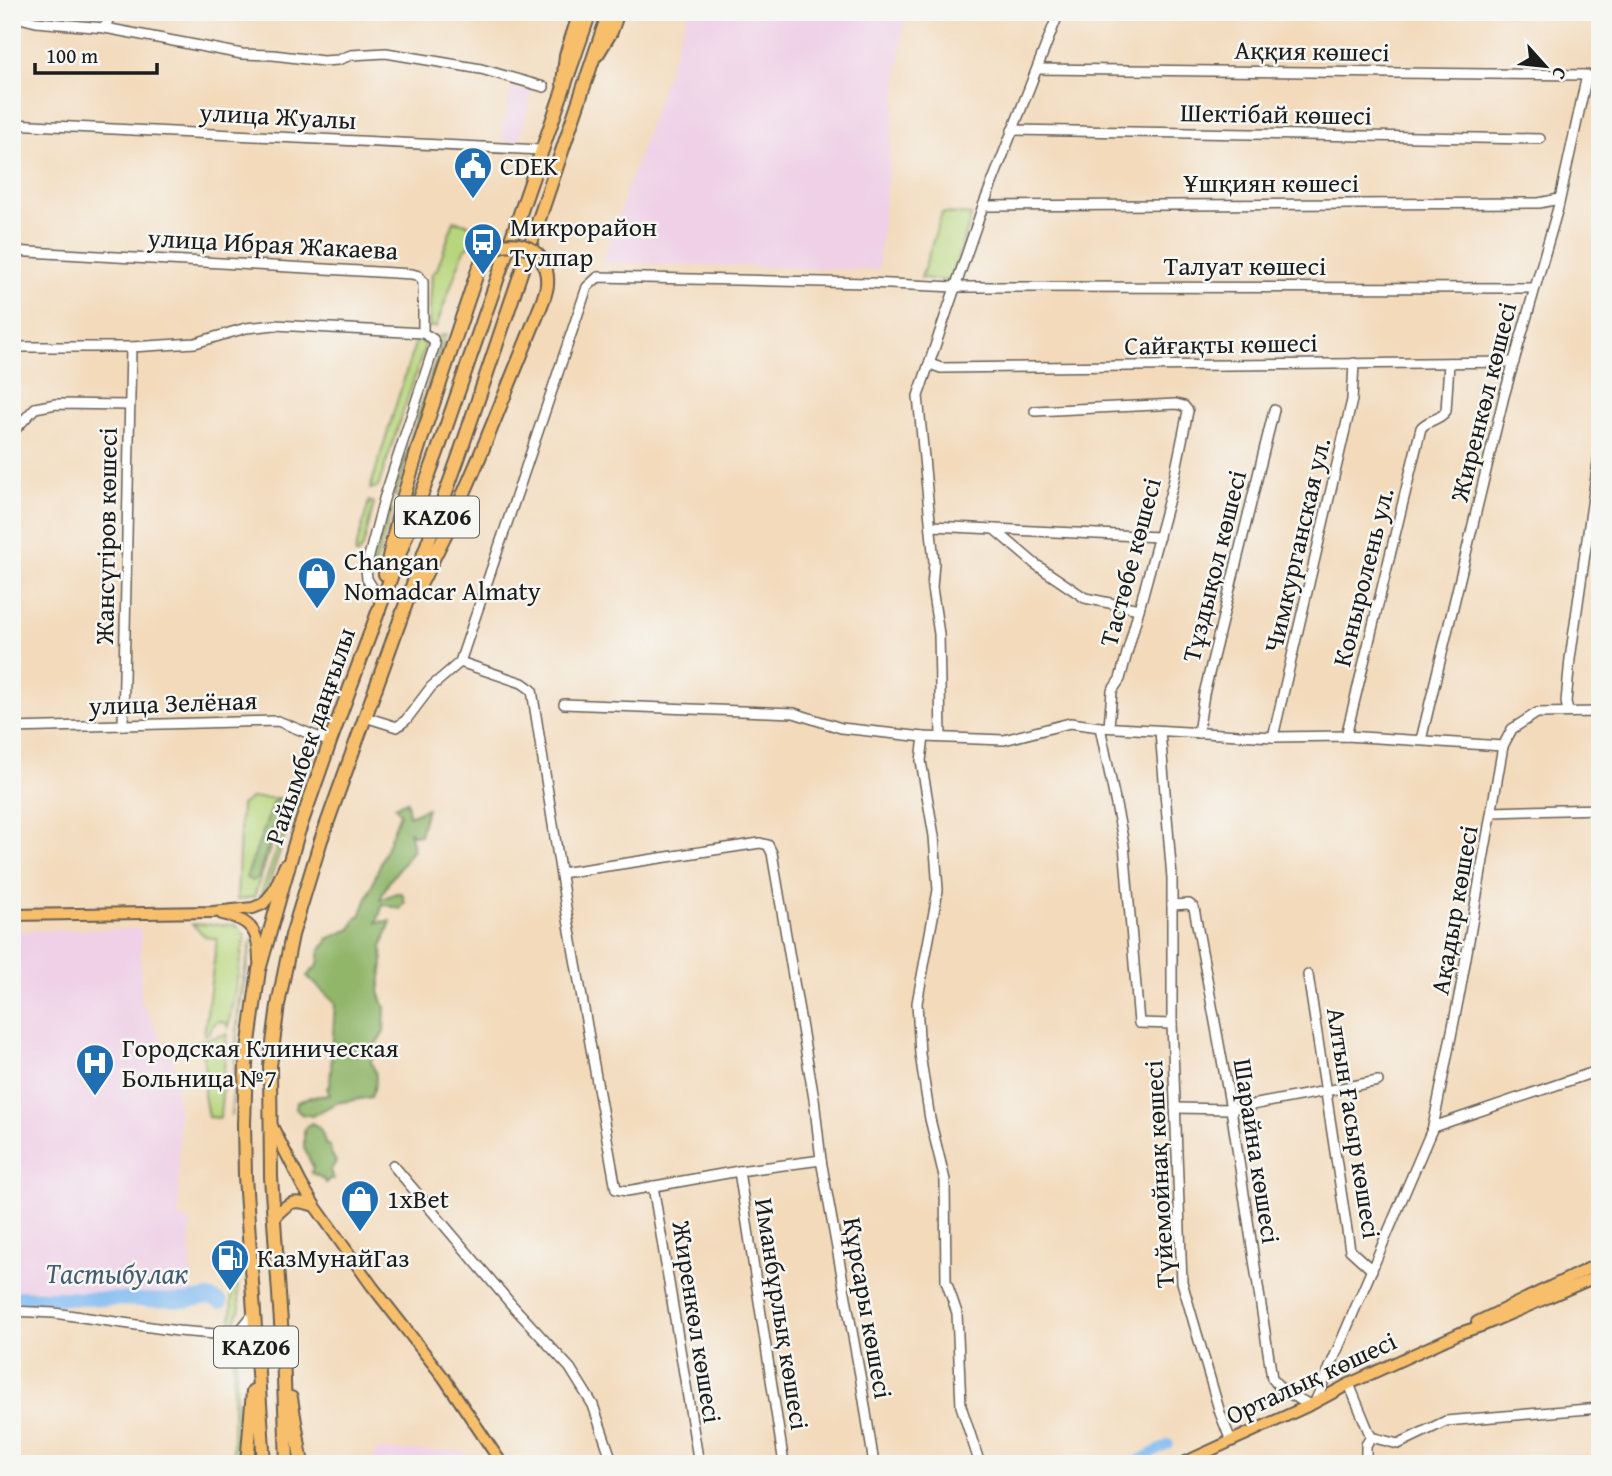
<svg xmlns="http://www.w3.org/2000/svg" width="1612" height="1476" font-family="'Gentium Book Plus',serif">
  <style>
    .built { fill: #efd0e7 }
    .green { fill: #b7d57b; stroke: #6a784c; stroke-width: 2 }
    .forest { fill: #91b66b; stroke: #566944; stroke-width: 2 }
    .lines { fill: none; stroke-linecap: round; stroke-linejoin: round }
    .canal { stroke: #7fbaf1; stroke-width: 9 }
    .river { stroke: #7fbaf1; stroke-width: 14 }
    .minor-casing { stroke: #675e54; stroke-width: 12 }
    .major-casing { stroke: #675e54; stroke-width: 14 }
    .highway-casing { stroke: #675e54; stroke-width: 16 }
    .minor { stroke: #fff; stroke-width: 9 }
    .major { stroke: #f7bf6c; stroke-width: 10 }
    .highway { stroke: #f7bf6c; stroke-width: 12 }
    .highway-bridge-casing { stroke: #675e54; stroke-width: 16; stroke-linecap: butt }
    .highway-bridge { stroke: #f7bf6c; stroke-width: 12 }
    .labels { text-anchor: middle; stroke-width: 5; stroke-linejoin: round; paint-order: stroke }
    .shield { fill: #f6f6f2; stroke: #5d5d5c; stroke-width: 2 }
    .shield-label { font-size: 24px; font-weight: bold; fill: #1c1c1c }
    .street-label { font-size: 26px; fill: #1c1c1c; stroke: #f6f6f2 }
    .poi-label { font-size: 26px; fill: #1c1c1c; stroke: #f6f6f2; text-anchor: start }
    .water-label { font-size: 28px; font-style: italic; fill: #445b71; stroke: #f6f6f2 }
  </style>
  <rect width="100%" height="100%" fill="#f6f6f2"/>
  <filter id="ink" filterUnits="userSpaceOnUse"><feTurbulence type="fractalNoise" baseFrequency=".0143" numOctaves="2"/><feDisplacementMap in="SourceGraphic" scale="14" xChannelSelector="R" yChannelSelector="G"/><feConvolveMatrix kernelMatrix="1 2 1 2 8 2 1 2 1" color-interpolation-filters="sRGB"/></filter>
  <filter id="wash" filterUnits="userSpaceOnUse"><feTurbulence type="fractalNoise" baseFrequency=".00686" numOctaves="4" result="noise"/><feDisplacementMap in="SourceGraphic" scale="28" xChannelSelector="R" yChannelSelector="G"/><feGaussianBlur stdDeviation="1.57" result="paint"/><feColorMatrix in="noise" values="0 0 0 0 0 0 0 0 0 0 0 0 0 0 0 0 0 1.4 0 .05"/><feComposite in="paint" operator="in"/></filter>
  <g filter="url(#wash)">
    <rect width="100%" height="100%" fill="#f3dabb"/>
    <g class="built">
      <polygon points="688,12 905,12 878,270 602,263"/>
      <polygon points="511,88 532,91 520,142 500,141"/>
      <polygon points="141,929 141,1001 175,1065 179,1129 179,1218 190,1221 191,1294 12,1290 12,931"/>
      <polygon points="377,1450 463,1451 469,1464 371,1464"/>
    </g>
    <g class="green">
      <polygon points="942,213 972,215 950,281 921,278"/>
      <polygon points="454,221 492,230 488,243 474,242 464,250 436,327 429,327 432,274 437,269"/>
      <polygon points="446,334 396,496 393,496 440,346 438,337"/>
      <polygon points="416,340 426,343 378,487 370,489"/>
      <polygon points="369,501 374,503 363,547 357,555 355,553"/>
      <polygon points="389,509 393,510 373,571 372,563"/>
      <polygon points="312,747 315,748 266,892 259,900"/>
      <polygon points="251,798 287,798 254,897 237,900 241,805"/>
      <polygon points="192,924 236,925 245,935 228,1028 226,1023 218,1021 212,1026 210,1033 204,1035 217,939 206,937"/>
      <polygon points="252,938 239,1012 231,1117 239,997"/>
      <polygon points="227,1034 220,1118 208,1117 204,1095 205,1064 198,1041"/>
      <polygon points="225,1265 235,1265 240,1308 235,1322 231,1325 232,1282"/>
      <polygon points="233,1348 236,1353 237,1464 233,1464"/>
    </g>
    <g class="forest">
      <polygon points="275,799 282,803 258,878 252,881 246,878"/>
      <path d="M 407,801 L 409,816 L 427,808 L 420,835 L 413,835 L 409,830 L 413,849 C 403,867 387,879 380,900 L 396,893 L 402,893 L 405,902 L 400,909 L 383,904 L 377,922 L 391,921 L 382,946 L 383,964 L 379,992 L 385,1008 L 384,1032 L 373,1048 L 371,1063 C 379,1075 376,1085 371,1097 L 336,1103 L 312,1116 L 301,1114 L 296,1109 L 297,1102 L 311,1097 L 330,1095 L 327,1088 L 330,1084 L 335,1003 L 307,976 L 318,965 L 320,949 L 327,943 L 327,939 L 351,929 L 356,918 L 360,916 L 400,813 L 395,806 Z"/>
      <path d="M 311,1123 C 321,1126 323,1134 325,1144 L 330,1146 L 331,1153 L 336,1162 L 330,1171 L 334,1179 L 329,1179 L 326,1183 L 322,1178 L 311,1173 L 313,1167 L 304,1148 L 304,1129 Z"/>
    </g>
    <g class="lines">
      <polyline class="canal" points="1130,1464 1169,1444"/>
      <polyline class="river" points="12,1297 186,1301 209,1297 221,1302"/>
    </g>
  </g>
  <g filter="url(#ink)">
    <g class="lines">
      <defs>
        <g id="minor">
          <polyline points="12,16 36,22 105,28 242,54 273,55 323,61 338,60 351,55 386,53 481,69 544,87"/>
          <polyline points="105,28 111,12"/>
          <polyline points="1037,69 1587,75 1558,208 1504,396 1421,740"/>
          <polyline points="12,124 541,150"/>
          <polyline points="1012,130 1540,139"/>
          <polyline points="983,206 1539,203 1559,199"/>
          <polyline points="12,251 412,274 419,276 423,282 423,333 433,339 435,344 384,499 366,568 367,579 379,598"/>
          <polyline points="12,347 131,347 195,343 246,328 275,325 423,333"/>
          <polyline points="930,364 941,368 1514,362"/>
          <polyline points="1035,411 1176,404 1184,406 1188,411 1173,484 1120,679 1112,691 1109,727"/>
          <polyline points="12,433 35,408 56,404 129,405"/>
          <polyline points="931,526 1159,537"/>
          <polyline points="994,529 1035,564 1085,598 1139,609"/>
          <polyline points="460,662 522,683 532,690 566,908 616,1189 627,1191 739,1171 821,1160"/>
          <polyline points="564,704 794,713 841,728 924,737 1004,740 1070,723 1100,727 1273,737 1346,736 1503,746"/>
          <polyline points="1568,711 1566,702 1570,659 1600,448"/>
          <polyline points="365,717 397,727 406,720 431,687 460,662 587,287 598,277 869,283 955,287 1534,288"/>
          <polyline points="123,725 131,347"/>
          <polyline points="1100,727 1124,844 1139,1023 1172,1024"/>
          <polyline points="12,728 278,721 330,742"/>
          <polyline points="1160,731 1172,878 1172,1024 1182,1282 1220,1413 1231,1441"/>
          <polyline points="1198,733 1204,694 1274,410"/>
          <path d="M 1346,736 L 1421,428 C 1428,419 1439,421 1446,411 L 1449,363"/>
          <polyline points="924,737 921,761 934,836 938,890 917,1003 920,1054 930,1119 945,1180 946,1281 957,1313 961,1406 980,1464"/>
          <polyline points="941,737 939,634 932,588 934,562 918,396 983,206 1059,12"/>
          <polyline points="1273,737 1352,400 1354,363"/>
          <polyline points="1493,812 1600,809"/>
          <polyline points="561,873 760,843 768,845 772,853 814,1099 821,1160 860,1375 874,1464"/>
          <polyline points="1172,905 1189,904 1194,908 1231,1109 1272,1378 1281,1389 1310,1405"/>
          <polyline points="1308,975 1350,1250 1372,1270"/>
          <polyline points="1175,1108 1231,1109 1378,1081"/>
          <polyline points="1433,1127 1600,1070"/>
          <polyline points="393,1165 511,1304 570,1368 593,1405 613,1464"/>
          <polyline points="739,1171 784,1464"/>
          <polyline points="653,1186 699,1464"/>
          <polyline points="12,1311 54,1313 178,1331 228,1335 243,1341 257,1352"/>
          <polyline points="228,1335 242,1328 254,1313"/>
          <polyline points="1349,1384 1371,1437 1366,1445 1366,1464"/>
          <polyline points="1315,1402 1433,1127 1461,986 1503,746 1512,729 1537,713 1600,712"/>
          <polyline points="1371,1437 1398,1444 1446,1421 1600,1408"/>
        </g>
        <g id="major">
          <polyline points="598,55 612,32 619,12"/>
          <polyline points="562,84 565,55 579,12"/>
          <path d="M 222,914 C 252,920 259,932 259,961"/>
          <polyline points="12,915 213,912 253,908 263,904 273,892 285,865"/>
          <polyline points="271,1124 302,1185 315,1206 372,1286 444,1378 502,1464"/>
          <path d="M 273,1219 C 289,1202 292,1198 315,1206"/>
          <polyline points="1477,1322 1600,1263"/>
          <polyline points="1181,1464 1310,1405 1349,1384 1460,1333 1484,1325 1600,1275"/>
        </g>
        <g id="highway">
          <polyline points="385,574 401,505 419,446"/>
          <polyline points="419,587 451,523 477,463"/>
          <polyline points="291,1398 302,1464"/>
          <polyline points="247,1464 253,1391"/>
          <polyline points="264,1464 245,1176 244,1124 246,1064 259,970 298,833 330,742 438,450 590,12"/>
          <polyline points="287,1464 283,1352 271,1177 270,1066 278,1005 292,935 321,840 459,456 609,12"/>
        </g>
      </defs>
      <use href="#minor" class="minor-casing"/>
      <use href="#major" class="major-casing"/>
      <use href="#highway" class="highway-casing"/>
      <use href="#minor" class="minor"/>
      <use href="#major" class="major"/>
      <use href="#highway" class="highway"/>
      <defs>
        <path id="highway-bridge" d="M 419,446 L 478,270 C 480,265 482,259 486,255 C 504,235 541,244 546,271 C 549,283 546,292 542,303 L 477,463"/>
      </defs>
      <use href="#highway-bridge" class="highway-bridge-casing"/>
      <use href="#highway-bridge" class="highway-bridge"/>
    </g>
  </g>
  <defs>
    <symbol id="civic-pin" viewBox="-11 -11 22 30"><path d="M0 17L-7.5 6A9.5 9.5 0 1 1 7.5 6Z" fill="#1f6fb2" stroke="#f6f6f2"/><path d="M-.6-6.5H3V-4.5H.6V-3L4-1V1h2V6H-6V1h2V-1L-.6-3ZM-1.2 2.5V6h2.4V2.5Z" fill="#fff"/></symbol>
    <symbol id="bus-pin" viewBox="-11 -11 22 30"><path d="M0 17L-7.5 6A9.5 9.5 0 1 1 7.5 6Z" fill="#1f6fb2" stroke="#f6f6f2"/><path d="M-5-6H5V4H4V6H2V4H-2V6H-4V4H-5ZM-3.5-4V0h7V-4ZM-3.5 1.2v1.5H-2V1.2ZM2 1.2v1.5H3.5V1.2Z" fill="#fff"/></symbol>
    <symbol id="shop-pin" viewBox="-11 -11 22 30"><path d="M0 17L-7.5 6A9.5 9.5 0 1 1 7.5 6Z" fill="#1f6fb2" stroke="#f6f6f2"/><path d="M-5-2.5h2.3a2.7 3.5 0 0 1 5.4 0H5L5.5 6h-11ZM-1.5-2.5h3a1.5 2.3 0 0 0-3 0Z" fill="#fff"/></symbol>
    <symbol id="hospital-pin" viewBox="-11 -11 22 30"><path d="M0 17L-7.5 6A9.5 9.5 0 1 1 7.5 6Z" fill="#1f6fb2" stroke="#f6f6f2"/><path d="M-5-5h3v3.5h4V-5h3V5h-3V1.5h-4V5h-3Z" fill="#fff"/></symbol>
    <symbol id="fuel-pin" viewBox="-11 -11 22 30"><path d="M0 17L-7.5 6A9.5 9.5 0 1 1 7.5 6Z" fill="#1f6fb2" stroke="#f6f6f2"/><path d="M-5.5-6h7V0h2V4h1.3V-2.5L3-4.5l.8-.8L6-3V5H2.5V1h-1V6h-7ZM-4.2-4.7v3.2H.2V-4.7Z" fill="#fff"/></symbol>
  </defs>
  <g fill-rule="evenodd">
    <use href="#civic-pin" x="451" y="144" width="44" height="60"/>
    <use href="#bus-pin" x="461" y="220" width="44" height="60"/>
    <use href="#shop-pin" x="295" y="554" width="44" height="60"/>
    <use href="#hospital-pin" x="73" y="1041" width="44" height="60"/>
    <use href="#shop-pin" x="338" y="1177" width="44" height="60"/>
    <use href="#fuel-pin" x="208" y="1236" width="44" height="60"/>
  </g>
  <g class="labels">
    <g class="shield">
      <rect x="395" y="496.5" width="84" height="41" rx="5"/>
      <rect x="214" y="1326.5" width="84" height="41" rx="5"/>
    </g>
    <g class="shield-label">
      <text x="437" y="525">KАZ06</text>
      <text x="256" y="1355">KАZ06</text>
    </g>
    <g class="street-label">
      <text transform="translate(1312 51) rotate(1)" y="9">Аққия көшесі</text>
      <text transform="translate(1276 114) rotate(1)" y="9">Шектібай көшесі</text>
      <text transform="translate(278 116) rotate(3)" y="9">улица Жуалы</text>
      <text x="1271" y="192">Ұшқиян көшесі</text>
      <text transform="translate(273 244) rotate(3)" y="9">улица Ибрая Жакаева</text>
      <text x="1245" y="275">Талуат көшесі</text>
      <text transform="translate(1221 344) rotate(-1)" y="9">Сайғақты көшесі</text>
      <text transform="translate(1483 402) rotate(-76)" y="9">Жиренкөл көшесі</text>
      <text transform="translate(106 536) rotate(-89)" y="9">Жансүгіров көшесі</text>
      <text transform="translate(1297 545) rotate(-77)" y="9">Чимкурганская ул.</text>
      <text transform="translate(1130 562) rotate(-75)" y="9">Тастөбе көшесі</text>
      <text transform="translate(1214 566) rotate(-76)" y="9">Тұздықол көшесі</text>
      <text transform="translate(1363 577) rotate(-76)" y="9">Коныролень ул.</text>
      <text transform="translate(173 703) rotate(-2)" y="9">улица Зелёная</text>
      <text transform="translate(310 736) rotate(-71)" y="9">Райымбек даңғылы</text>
      <text transform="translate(1454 910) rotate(-80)" y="9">Ақадыр көшесі</text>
      <text transform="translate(1354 1123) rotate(81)" y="9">Алтын Ғасыр көшесі</text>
      <text transform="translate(1257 1151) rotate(81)" y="9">Шарайна көшесі</text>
      <text transform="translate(1159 1174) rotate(-93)" y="9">Түйемойнақ көшесі</text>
      <text transform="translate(868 1308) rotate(80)" y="9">Құрсары көшесі</text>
      <text transform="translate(782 1314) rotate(81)" y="9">Иманбұрлық көшесі</text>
      <text transform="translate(697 1322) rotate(81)" y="9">Жиренкөл көшесі</text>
      <text transform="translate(1311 1378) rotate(-25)" y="9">Орталық көшесі</text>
    </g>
    <g class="poi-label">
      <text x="500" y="175">CDEK</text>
      <text x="510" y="236">Микрорайон<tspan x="510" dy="30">Тулпар</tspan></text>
      <text x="344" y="570">Changan<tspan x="344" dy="30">Nomadcar Almaty</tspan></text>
      <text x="122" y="1057">Городская Клиническая<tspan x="122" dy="30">Больница №7</tspan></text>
      <text x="387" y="1208">1xBet</text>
      <text x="257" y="1267">КазМунайГаз</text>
    </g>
    <g class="water-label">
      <text x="117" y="1283">Тастыбулак</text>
    </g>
  </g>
  <rect width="1612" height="1476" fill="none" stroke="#f6f6f2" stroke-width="42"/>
  <g transform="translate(1545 66) rotate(117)" stroke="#f6f6f2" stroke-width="5" paint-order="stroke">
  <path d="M0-5L12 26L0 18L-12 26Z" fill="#1c1c1c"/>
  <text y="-10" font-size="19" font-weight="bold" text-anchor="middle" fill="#1c1c1c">С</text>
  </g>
  <path d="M35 63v10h122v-10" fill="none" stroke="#1c1c1c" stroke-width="3.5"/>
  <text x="46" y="63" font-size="21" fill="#1c1c1c" stroke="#f6f6f2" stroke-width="5" paint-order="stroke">100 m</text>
</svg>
